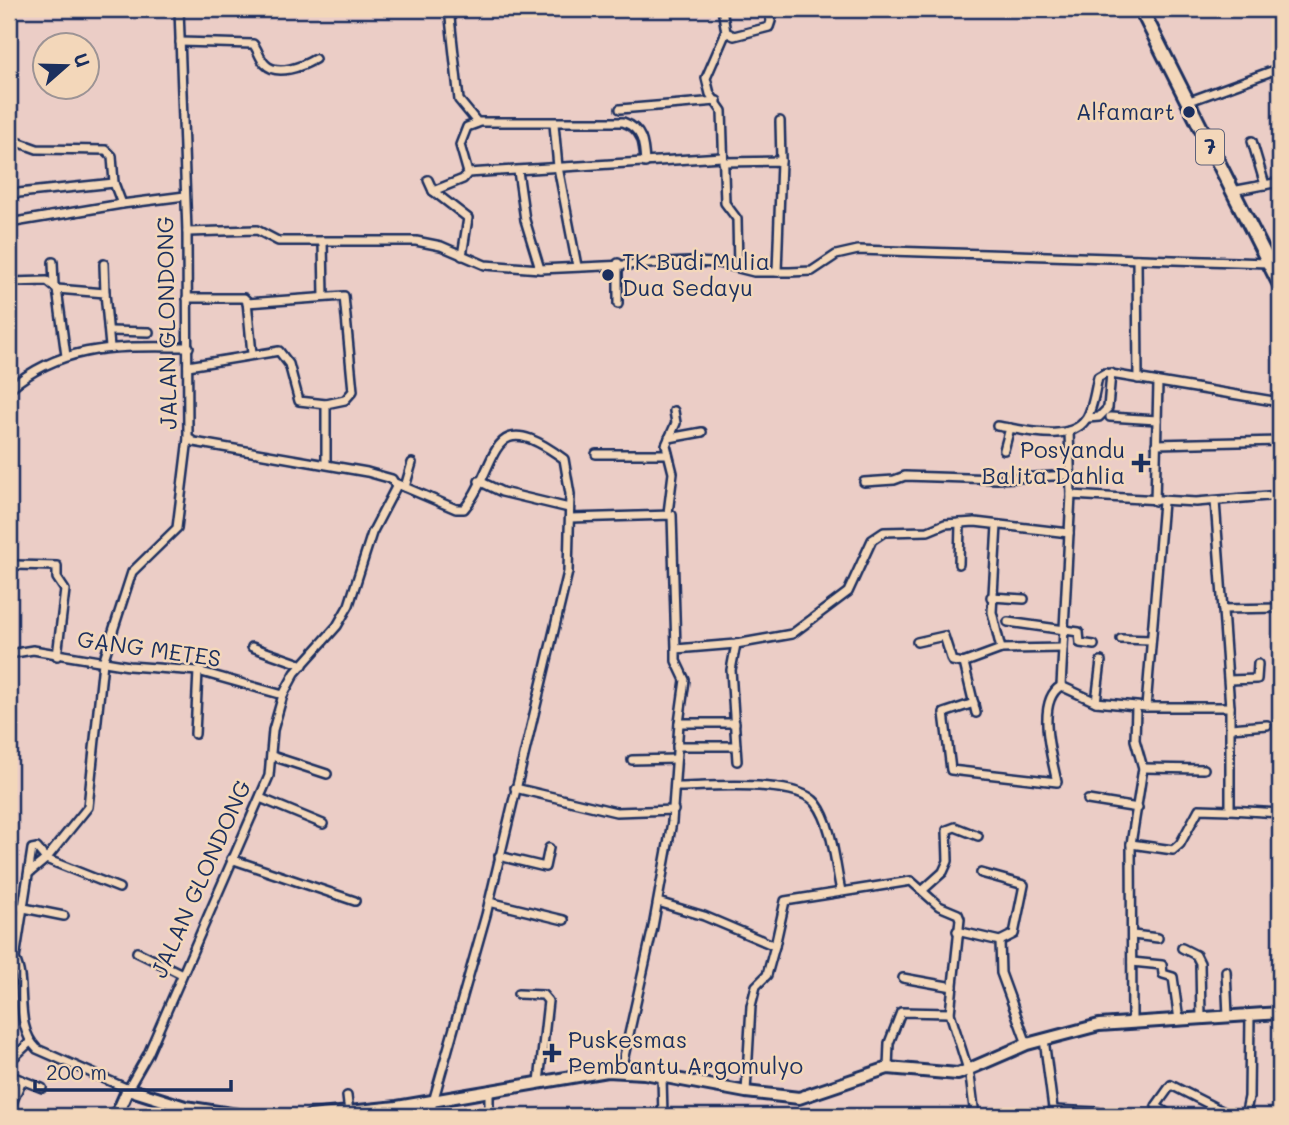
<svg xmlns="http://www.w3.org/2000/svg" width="1289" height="1125" font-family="Mali,sans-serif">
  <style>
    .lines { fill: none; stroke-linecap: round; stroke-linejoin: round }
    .minor-casing { stroke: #1b2f5e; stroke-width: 12 }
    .secondary-casing { stroke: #1b2f5e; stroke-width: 16 }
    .trunk-casing { stroke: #1b2f5e; stroke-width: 18 }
    .minor { stroke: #f3d7ba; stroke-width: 7 }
    .secondary { stroke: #f3d7ba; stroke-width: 10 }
    .trunk { stroke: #f3d7ba; stroke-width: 12 }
    .poi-dot { fill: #1b2f5e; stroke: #f3d7ba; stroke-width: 2.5 }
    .labels { text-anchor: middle; stroke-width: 5; stroke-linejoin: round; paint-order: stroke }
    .shield { fill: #f3d7ba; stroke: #5c617a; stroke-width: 2 }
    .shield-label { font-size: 21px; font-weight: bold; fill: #1b2f5e }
    .poi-label { font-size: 23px; fill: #1b2f5e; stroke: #f3d7ba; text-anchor: end }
    .street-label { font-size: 23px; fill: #1b2f5e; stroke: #f3d7ba }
  </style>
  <rect width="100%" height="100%" fill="#ebcdc6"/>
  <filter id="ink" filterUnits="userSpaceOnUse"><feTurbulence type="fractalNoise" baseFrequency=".0143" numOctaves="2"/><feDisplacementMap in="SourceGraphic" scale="14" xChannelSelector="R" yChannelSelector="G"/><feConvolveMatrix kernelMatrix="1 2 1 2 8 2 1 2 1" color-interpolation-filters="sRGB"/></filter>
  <g filter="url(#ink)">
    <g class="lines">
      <defs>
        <g id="minor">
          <path d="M 449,9 L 459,100 L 477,122 L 623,122 C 643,129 644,144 645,163"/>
          <polyline points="722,9 726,32 734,36 769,27 771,21 768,9"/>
          <polyline points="726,32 706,78 710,94 722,111 725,203 737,219 738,267"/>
          <path d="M 180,42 L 253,44 C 258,49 259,58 265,64 C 277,77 303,66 315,59"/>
          <polyline points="1187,102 1280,68"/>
          <polyline points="620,109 717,101"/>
          <polyline points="780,121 781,161"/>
          <polyline points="554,124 558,167 577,266"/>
          <polyline points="9,139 37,149 106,150 112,156 114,183 122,204 185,196"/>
          <polyline points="1252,141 1265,185"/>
          <polyline points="723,162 781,161 777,272"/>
          <polyline points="518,171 525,220 540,269"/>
          <polyline points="468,173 460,145 467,127 478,123"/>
          <polyline points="428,180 433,191 468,218 462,256"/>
          <polyline points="433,191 463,179 468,173 722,157"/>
          <polyline points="1232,191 1280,182"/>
          <polyline points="9,194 114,183"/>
          <polyline points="9,223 122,204"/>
          <polyline points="187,232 257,230 278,241 416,241 441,246 485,265 540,269 689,262 718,263 754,272 790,272 812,271 836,255 858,250 1268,263"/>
          <polyline points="323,241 324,297"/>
          <polyline points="1137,259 1138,379"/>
          <polyline points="53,262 54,286"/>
          <polyline points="104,264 105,293"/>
          <polyline points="9,282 47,281 57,289 105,293 110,347"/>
          <polyline points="57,289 66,356"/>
          <polyline points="187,298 244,298 247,301 252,354"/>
          <polyline points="247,303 344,296 353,391 345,400 326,404 326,463"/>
          <polyline points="618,304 618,263"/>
          <polyline points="110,331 149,332"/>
          <polyline points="188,366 279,351 289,364 299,401 326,404"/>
          <path d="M 9,389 C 65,342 120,347 189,347"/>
          <polyline points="1110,417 1157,420"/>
          <polyline points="1088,418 1099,417 1108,408 1111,373"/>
          <path d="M 997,426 C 1021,429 1070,444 1086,419 C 1093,409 1095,390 1098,377 L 1105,373 L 1280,402"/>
          <polyline points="1069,431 1071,495"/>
          <polyline points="669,438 702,432"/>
          <polyline points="1156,444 1280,441"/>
          <polyline points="1004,450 1010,428"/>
          <polyline points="596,454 668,454"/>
          <polyline points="479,481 502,492 569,508"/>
          <polyline points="864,482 894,480 905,476 997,479 1071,475"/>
          <path d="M 395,483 L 456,509 L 464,509 C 500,467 486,401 564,459 L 570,494 L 568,572 L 486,915 L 429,1116"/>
          <polyline points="405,487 412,463"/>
          <polyline points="1155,501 1158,383"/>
          <polyline points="1215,501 1230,707 1230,810 1280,813"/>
          <polyline points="668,513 673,473 666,445 676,423 674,411"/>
          <polyline points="570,518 672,515 676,649"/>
          <polyline points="9,522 9,534"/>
          <polyline points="997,525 992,612 1001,649 1063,648"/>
          <polyline points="1069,533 1061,686 1096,702 1146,707 1163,502"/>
          <polyline points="959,564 960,523"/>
          <polyline points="15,565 57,566 57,578 65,590 57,656"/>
          <polyline points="991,597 1024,599"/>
          <polyline points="1223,609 1280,608"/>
          <polyline points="1008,622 1079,632 1080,643 1094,645"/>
          <polyline points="1121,639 1151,640"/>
          <polyline points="917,642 944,636 952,661 964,663 976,713"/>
          <polyline points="736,644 731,670 737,761"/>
          <polyline points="252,647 303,665"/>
          <polyline points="9,654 33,650 129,666 198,671 283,695"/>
          <polyline points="963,663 1001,649"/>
          <polyline points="1229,680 1257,679 1258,664"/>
          <polyline points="1096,702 1101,661"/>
          <path d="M 974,703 L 944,713 L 951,770 L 1057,782 C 1052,759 1035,701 1061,686"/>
          <polyline points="1146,707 1230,707"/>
          <polyline points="679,723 735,723"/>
          <polyline points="1231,728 1267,725"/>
          <polyline points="195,734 198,671"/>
          <polyline points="677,746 736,746"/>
          <polyline points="272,756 327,774"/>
          <polyline points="632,760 676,759"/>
          <polyline points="1143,768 1204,769"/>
          <path d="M 675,787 C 705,787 797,778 816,803 C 833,825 835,865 841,891"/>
          <polyline points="515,788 616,812 674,810"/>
          <polyline points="260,798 323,824"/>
          <polyline points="1088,800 1138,808"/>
          <polyline points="1131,844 1173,850 1180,844 1199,809 1230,810"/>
          <polyline points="499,856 545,867 549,848"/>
          <polyline points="231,859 355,901"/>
          <polyline points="29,873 46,859 88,807 103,662 132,572 177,528 188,438"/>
          <path d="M 119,888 L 46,859 L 37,848 L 32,849 L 15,959 C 28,985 13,1025 37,1049 L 128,1089 L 148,1054 L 269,776 L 273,730 L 283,695 L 295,673 L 337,626 L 349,605 L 372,533 L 396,487 L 392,479 L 367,472 L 194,442 L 188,438 L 187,232 L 179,9"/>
          <polyline points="923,890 943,872 948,861 947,830 955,827 978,836"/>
          <polyline points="489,902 564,920"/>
          <polyline points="658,902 704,916 775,946 767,975 756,986 751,1006 746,1092"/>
          <polyline points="9,905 64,916"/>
          <polyline points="957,931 1000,941 1014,934 1024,885 981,873"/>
          <polyline points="1133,935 1158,938"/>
          <polyline points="1000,941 1001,973 1027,1044"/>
          <polyline points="775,946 785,901 911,881 939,906 958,914 960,919 950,1013 970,1076 975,1116"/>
          <polyline points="1182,948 1196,955 1200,963 1201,1018"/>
          <polyline points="137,952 182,974"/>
          <polyline points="1132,962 1162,965 1163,974 1173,977 1179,1020"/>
          <polyline points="1226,971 1228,1016"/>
          <polyline points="903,978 953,987"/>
          <polyline points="518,994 543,995 548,1001 539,1082"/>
          <polyline points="1132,1022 1131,844 1143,768 1135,740 1136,708"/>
          <polyline points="1044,1039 1054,1116"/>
          <polyline points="9,1062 30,1042"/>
          <polyline points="888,1068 889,1043 901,1012 950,1013"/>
          <polyline points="621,1070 653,927 672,822 679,723 685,680 676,661 676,649 736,644 792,634 848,592 872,540 884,532 928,531 945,524 975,522 1069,533 1071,495 1196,502 1280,495"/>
          <polyline points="9,1075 42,1088"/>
          <polyline points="662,1077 663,1116"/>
          <polyline points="489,1090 489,1116"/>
          <polyline points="347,1096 349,1113"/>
          <polyline points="9,1110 22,1080"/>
          <polyline points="1053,1110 1097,1112 1111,1116"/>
          <polyline points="1171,1116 1156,1106 1171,1085 1232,1116"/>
          <polyline points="1245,1116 1249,1097 1250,1014"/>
        </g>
        <g id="secondary">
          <polyline points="116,1116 128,1089 185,1107 244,1116"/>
          <polyline points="310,1116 397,1107 607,1071 644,1073 746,1092 799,1098 888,1068 958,1074 1027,1044 1099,1025 1280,1013"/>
        </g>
        <polyline id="trunk" points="1141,9 1280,285"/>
      </defs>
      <use href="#minor" class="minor-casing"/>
      <use href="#secondary" class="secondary-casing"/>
      <use href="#trunk" class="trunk-casing"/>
      <use href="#minor" class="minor"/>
      <use href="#secondary" class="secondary"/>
      <use href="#trunk" class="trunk"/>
    </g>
  </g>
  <g class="poi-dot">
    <circle cx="1189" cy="112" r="7"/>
    <circle cx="608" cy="275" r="7"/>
    <path d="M1137.5 452.5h7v7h7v7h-7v7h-7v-7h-7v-7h7z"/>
    <path d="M548.5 1042.5h7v7h7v7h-7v7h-7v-7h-7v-7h7z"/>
  </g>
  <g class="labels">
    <rect class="shield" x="1196" y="129.5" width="28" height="35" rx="5"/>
    <g class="shield-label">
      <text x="1210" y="154">7</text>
    </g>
    <g class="poi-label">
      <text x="1175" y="120">Alfamart</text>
      <text x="622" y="270" text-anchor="start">TK Budi Mulia<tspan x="622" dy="26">Dua Sedayu</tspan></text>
      <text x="1125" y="458">Posyandu<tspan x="1125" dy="26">Balita Dahlia</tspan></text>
      <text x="568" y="1048" text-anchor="start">Puskesmas<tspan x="568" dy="26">Pembantu Argomulyo</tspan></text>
    </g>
    <g class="street-label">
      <text transform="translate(167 323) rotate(-91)" y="8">JALAN GLONDONG</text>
      <text transform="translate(149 649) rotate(8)" y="8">GANG METES</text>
      <text transform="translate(201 879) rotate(-66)" y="8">JALAN GLONDONG</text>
    </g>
  </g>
  <rect width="1289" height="1125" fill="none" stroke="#f3d7ba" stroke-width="35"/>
  <rect x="18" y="18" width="1254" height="1090" fill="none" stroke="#1b2f5e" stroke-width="2.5" filter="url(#ink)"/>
  <g transform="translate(66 66) rotate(70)"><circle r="33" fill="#f3d7ba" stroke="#9d9495" stroke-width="2"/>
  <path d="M0-5L12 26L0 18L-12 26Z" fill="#1b2f5e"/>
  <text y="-10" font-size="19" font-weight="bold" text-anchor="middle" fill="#1b2f5e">U</text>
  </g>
  <path d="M35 1080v10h196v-10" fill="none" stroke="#1b2f5e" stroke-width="3.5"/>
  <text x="46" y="1080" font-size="21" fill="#1b2f5e" stroke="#f3d7ba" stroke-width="5" paint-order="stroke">200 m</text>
</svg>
